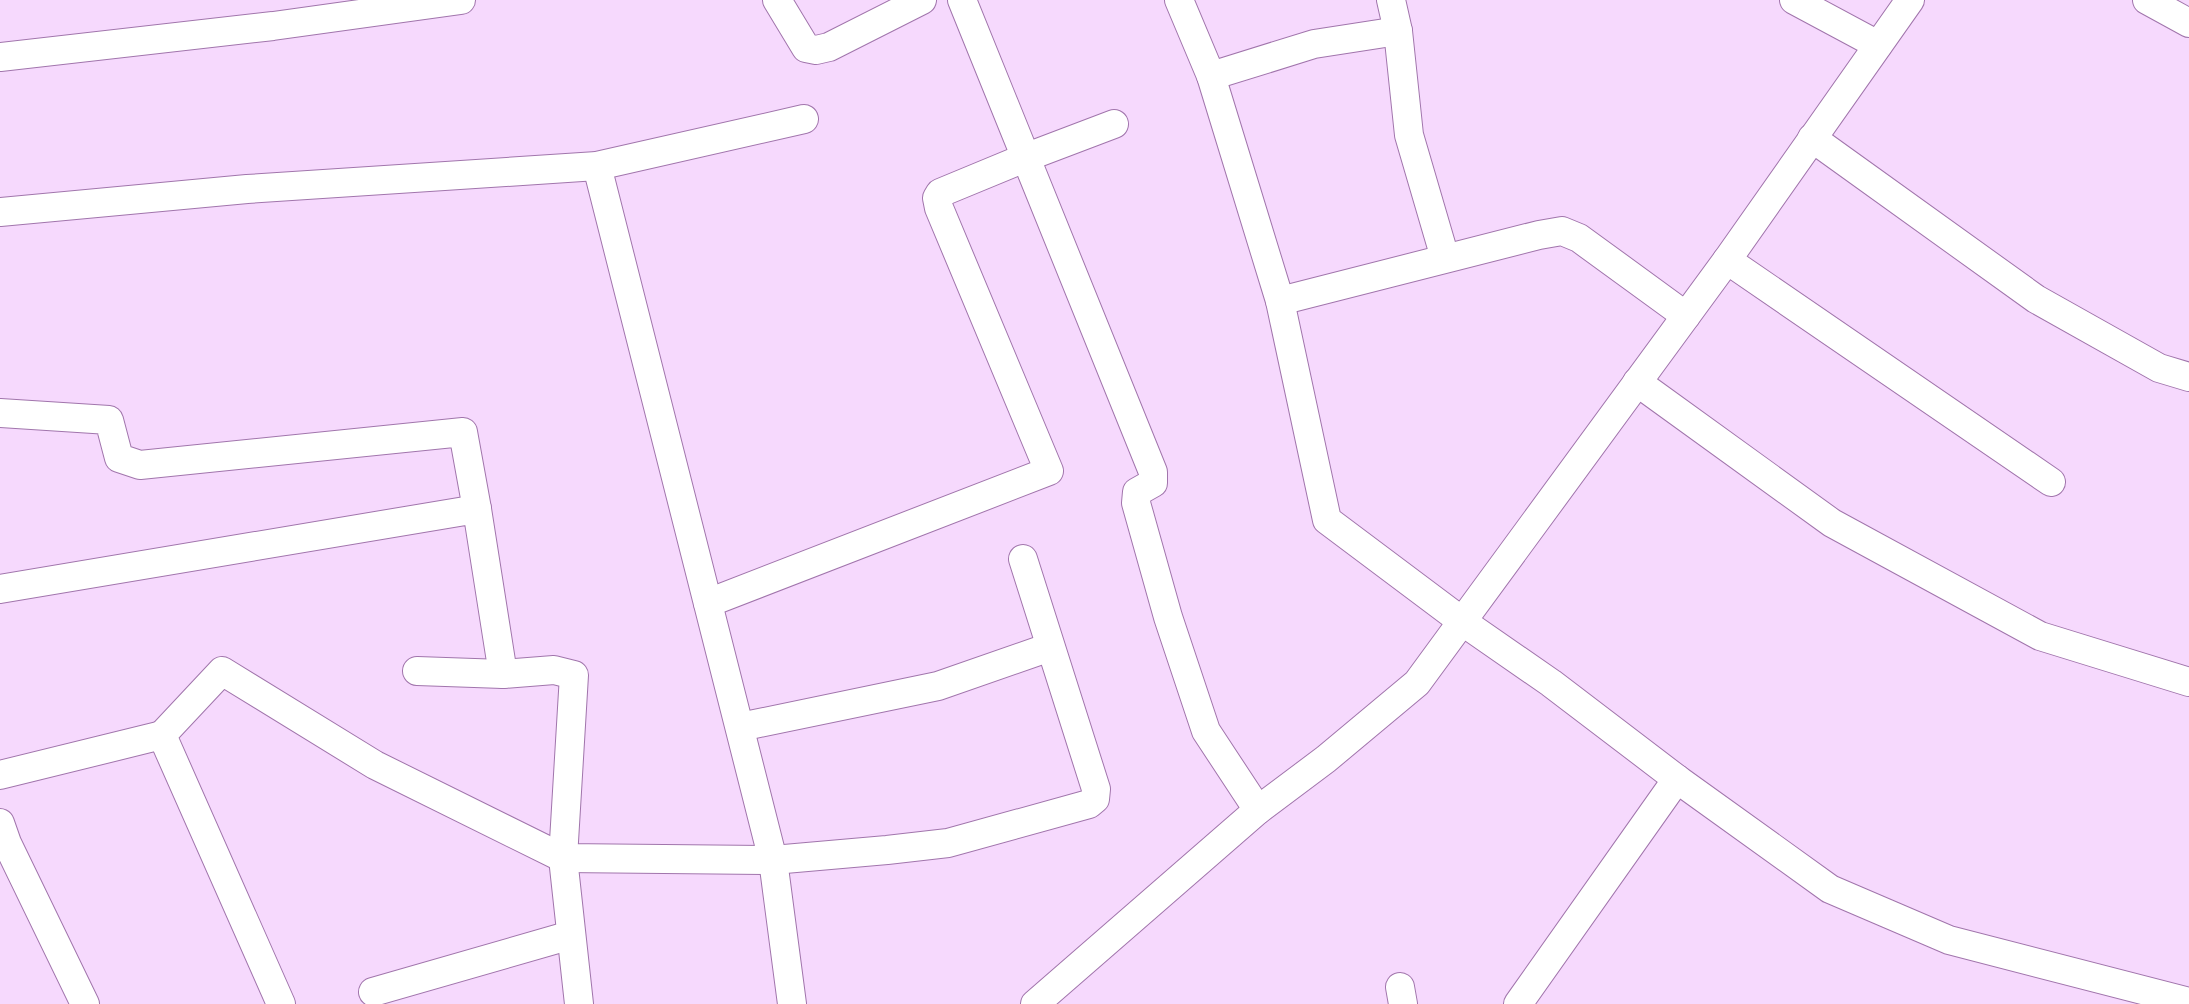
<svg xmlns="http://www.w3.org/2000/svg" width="2189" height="1004" font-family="Arial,sans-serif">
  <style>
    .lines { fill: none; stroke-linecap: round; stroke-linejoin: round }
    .street-casing { stroke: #a175ac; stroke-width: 30 }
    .street { stroke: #fff; stroke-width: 28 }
  </style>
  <rect width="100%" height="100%" fill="#f6d9fd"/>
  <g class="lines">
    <defs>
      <g id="street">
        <polyline points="777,0 806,48 816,50 829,47 922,0"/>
        <polyline points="962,0 1153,472 1153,483 1137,492 1136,503 1168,617 1206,731 1258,810"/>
        <polyline points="1179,0 1211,76 1280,301 1327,520 1463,622 1551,683 1677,779 1830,889 1949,940 2189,1002"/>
        <polyline points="1391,0 1398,31 1409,135 1445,258"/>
        <polyline points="1794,0 1878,45"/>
        <polyline points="2147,0 2189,23"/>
        <polyline points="0,57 273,26 461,0"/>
        <polyline points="1211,76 1314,44 1398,31"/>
        <polyline points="1812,138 2036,299 2159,368 2189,377"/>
        <polyline points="597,166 773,860 792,1004"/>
        <polyline points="0,212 247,189 597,166 804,119"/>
        <polyline points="1727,260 2051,482"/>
        <polyline points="1280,301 1539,235 1562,231 1579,238 1686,316"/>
        <polyline points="1637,382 1832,523 2040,636 2189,682"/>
        <polyline points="0,413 109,420 119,458 140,465 463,432 477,509"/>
        <polyline points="0,589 477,509 503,674"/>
        <polyline points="708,603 1049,471 939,208 937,198 940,193 1027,157 1114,124"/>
        <polyline points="417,671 503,674 554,670 574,675 563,858 579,1004"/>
        <polyline points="740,727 938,686 1050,647"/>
        <polyline points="0,775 162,735"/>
        <polyline points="0,823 7,843 85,1004"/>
        <polyline points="1400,987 1403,1004"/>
        <polyline points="373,992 571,935"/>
        <polyline points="281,1004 162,735 222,671 375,765 563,858 773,860 887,850 948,843 1089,804 1095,799 1096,789 1023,559"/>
        <polyline points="1035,1004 1258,810 1326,759 1417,683 1727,260 1910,0"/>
        <polyline points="1518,1004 1677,779"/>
      </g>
    </defs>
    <use href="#street" class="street-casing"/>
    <use href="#street" class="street"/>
  </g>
</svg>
